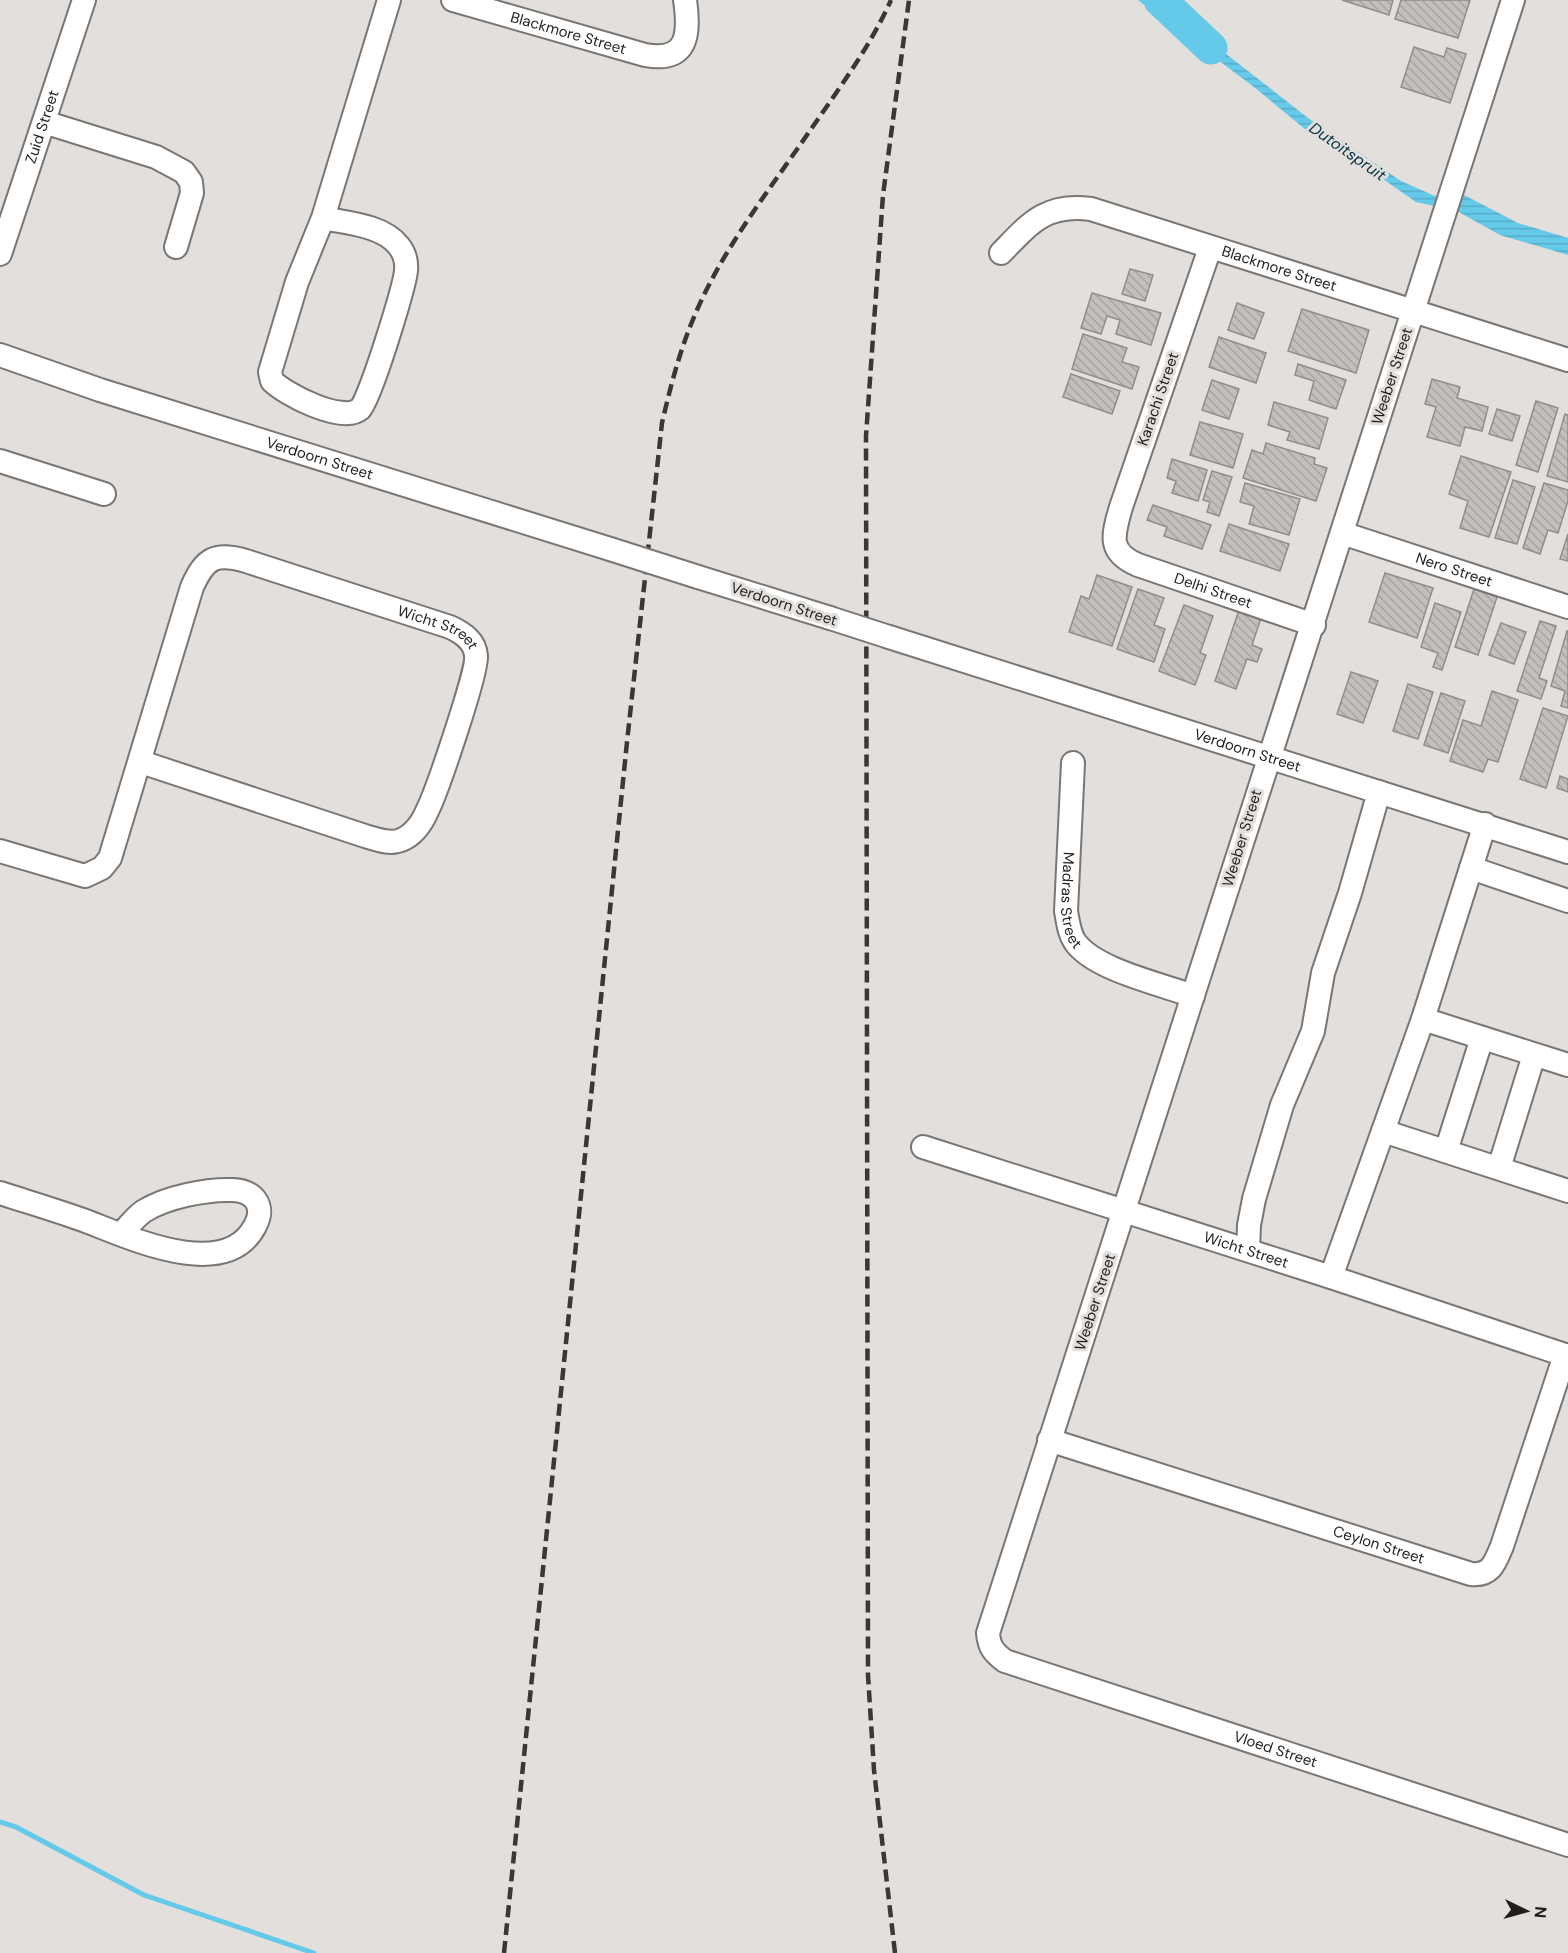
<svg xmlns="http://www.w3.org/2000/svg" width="1568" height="1953" font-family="'DM Sans',sans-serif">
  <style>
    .water { fill: url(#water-rules) }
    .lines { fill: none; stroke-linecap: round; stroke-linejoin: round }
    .stream { stroke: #65c9e9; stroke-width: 5 }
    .river { stroke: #65c9e9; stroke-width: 33 }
    .building { fill: url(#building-back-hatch); stroke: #918d8c; stroke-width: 1.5 }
    .minor-casing { stroke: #797674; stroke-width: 26 }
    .minor { stroke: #fff; stroke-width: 22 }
    .rail { stroke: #393837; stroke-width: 4.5; stroke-dasharray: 12 6; stroke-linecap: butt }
    .minor-bridge-casing { stroke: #797674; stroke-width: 26; stroke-linecap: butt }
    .minor-bridge { stroke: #fff; stroke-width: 22 }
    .labels { text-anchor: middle; stroke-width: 6; stroke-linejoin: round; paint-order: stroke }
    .street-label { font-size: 15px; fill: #201f1e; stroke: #e2dfdc }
    .water-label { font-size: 16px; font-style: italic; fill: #063643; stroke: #e2dfdc }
  </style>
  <defs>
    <pattern id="water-rules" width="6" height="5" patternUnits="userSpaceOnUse" patternTransform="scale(1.5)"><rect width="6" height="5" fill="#65c9e9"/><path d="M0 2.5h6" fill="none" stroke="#57acc7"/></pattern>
    <pattern id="building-back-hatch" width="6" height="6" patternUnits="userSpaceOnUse" patternTransform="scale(1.5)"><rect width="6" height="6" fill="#c3bfbe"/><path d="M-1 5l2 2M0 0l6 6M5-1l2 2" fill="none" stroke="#a7a4a3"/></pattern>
  </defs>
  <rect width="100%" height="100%" fill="#e2dfdc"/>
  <polygon class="water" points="1138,0 1157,0 1308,118 1401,181 1435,196 1462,194 1518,223 1568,238 1568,255 1500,235 1457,211 1416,202 1331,143 1311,134 1254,87"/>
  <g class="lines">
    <polyline class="stream" points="0,1822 16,1827 144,1895 314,1953"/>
    <polyline class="river" points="1160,0 1211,48"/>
  </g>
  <g class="building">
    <polygon points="1342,0 1393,0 1389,15"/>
    <polygon points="1401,0 1470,0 1458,38 1395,19"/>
    <polygon points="1414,47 1444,57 1447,48 1466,54 1450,103 1401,87"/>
    <polygon points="1130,269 1153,275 1145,301 1122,294"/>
    <polygon points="1092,293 1161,313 1151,345 1116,334 1120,320 1107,316 1101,334 1081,328"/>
    <polygon points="1237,303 1264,313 1254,339 1228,330"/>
    <polygon points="1302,309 1369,330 1356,373 1288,351"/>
    <polygon points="1083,334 1127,348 1122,362 1139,367 1132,389 1072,369"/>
    <polygon points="1219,337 1266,353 1256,383 1209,367"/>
    <polygon points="1298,364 1346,380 1336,409 1309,400 1314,381 1295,375"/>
    <polygon points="1071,374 1120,391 1112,414 1063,397"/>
    <polygon points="1432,379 1460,387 1457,398 1488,407 1482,431 1465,427 1460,446 1427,437 1436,407 1425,404"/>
    <polygon points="1212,380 1239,389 1229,419 1202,410"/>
    <polygon points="1536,401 1558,408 1538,472 1516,465"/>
    <polygon points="1274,402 1328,418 1319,449 1287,440 1290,432 1268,425"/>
    <polygon points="1497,409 1520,416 1512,441 1489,434"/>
    <polygon points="1565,414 1568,415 1568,482 1547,476"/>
    <polygon points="1200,422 1243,434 1233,468 1190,455"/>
    <polygon points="1266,443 1315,458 1314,464 1327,468 1316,501 1243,478 1252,450 1263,454"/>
    <polygon points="1461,456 1511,472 1489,537 1460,528 1468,501 1449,494"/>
    <polygon points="1172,459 1207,470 1198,501 1172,493 1176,481 1167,478"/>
    <polygon points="1212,471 1232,477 1219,516 1207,512 1210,502 1203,500"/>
    <polygon points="1513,480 1535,487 1517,544 1495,538"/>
    <polygon points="1245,483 1300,499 1289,535 1249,524 1254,506 1240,502"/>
    <polygon points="1544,483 1568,490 1568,501 1558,533 1548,530 1540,554 1523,548"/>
    <polygon points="1153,505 1211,525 1202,549 1164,536 1167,527 1147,520"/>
    <polygon points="1229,524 1289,544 1280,571 1220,551"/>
    <polygon points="1568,534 1568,561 1560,559"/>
    <polygon points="1385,573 1433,588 1417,638 1369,622"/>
    <polygon points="1097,575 1132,587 1112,646 1069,632 1081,596 1089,599"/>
    <polygon points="1138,589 1164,598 1154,625 1165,629 1154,662 1117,649"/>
    <polygon points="1474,589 1497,597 1478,655 1455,647"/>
    <polygon points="1435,603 1461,612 1442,670 1433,667 1438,653 1421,647"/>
    <polygon points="1184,605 1213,616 1200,653 1206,655 1195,685 1159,671"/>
    <polygon points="1239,610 1261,618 1252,645 1262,649 1257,662 1247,659 1236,689 1215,681"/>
    <polygon points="1540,621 1556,626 1539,678 1547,681 1541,699 1517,691"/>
    <polygon points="1501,623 1526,632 1514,664 1489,655"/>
    <polygon points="1567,631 1568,631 1568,708 1561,706 1565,691 1551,686"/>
    <polygon points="1351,672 1378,681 1363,723 1337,714"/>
    <polygon points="1408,684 1433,692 1418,739 1393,731"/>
    <polygon points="1492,691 1518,700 1498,762 1488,759 1483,772 1450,761 1463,720 1481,726"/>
    <polygon points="1441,693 1465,701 1448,753 1424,745"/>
    <polygon points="1543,708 1568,716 1546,788 1520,779"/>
    <polygon points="1560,776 1568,779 1568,792 1557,788"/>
  </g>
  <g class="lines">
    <defs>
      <g id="minor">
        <path id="s1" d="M 453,0 L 645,55 C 688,63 690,34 685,0"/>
        <path id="s2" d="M 1513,0 L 988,1633 C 989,1647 994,1653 1005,1661 L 1568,1845"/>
        <polyline points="44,122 156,157 184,172 191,182 192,193 176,247"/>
        <path d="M 323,218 C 346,223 382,225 398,245 C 404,252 407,261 406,271 C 404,288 370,400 360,409 C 342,424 285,394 272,381 L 270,372 L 297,282 L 323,218 L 389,0"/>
        <path id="s3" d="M 1210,248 L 1121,507 C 1113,535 1107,552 1138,565 L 1314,625"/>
        <path id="s4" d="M 1001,253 C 1030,223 1046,203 1091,209 L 1568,360"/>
        <path id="s5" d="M 0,254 L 84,0"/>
        <path id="s6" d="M 0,355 L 100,390 L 610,549"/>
        <polyline points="0,461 104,494"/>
        <path id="s7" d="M 1342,533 L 1568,607"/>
        <polyline points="698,577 830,618"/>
        <path id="s8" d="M 889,637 L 1568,852"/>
        <path id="s9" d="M 1073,763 L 1066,911 C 1068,922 1069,933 1075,942 C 1095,970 1161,984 1193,996"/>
        <path id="s10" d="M 0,851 L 85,876 L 102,868 L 110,858 L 192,587 C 205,558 215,552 246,561 L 450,627 C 463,633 475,641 476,656 C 478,671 437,791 428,809 C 423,821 414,835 401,840 C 390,845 376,839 365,836 L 141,762"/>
        <polyline points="1471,868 1568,901"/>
        <polyline points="1423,1019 1568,1065"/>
        <polyline points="1383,1131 1568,1191"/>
        <path id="s11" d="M 923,1147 L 1331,1277 L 1568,1356"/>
        <polyline points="1446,1151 1482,1038"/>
        <polyline points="1499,1168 1534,1055"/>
        <path d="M 0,1193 C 28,1202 55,1210 83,1220 C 126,1236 225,1284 255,1226 C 266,1206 254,1191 233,1190 C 206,1189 167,1197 144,1211 C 135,1217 129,1226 121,1234"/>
        <polyline points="1248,1250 1249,1225 1254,1199 1282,1105 1313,1031 1323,973 1350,893 1379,792"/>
        <polyline points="1331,1277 1423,1019 1485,824"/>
        <path id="s12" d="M 1049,1440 L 1471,1574 C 1491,1576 1495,1563 1502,1546 L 1565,1355"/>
      </g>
    </defs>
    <use href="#minor" class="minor-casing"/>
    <use href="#minor" class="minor"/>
    <g class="rail">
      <path d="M 504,1953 L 627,742 L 662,423 C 671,384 681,346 697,310 C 725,246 770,189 809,132 C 838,90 870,47 891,0"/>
      <polyline points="895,1953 874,1770 868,1675 866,436 883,195 909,0"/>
    </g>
    <defs>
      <g id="minor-bridge">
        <polyline points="610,549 698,577"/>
        <polyline points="830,618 889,637"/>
      </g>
    </defs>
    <use href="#minor-bridge" class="minor-bridge-casing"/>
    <use href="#minor-bridge" class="minor-bridge"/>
  </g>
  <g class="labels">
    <g class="street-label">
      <text dy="5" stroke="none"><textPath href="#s1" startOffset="120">Blackmore Street</textPath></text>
      <text dy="5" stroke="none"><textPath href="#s5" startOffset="134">Zuid Street</textPath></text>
      <text dy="5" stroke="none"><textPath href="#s4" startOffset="303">Blackmore Street</textPath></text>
      <text transform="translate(1392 376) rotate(-72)" y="5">Weeber Street</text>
      <text transform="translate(1158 399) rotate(-71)" y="5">Karachi Street</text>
      <text dy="5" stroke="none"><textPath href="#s6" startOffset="336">Verdoorn Street</textPath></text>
      <text dy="5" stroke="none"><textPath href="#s7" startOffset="118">Nero Street</textPath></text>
      <text dy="5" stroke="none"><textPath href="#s3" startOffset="423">Delhi Street</textPath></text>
      <text transform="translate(784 604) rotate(18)" y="5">Verdoorn Street</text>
      <text dy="5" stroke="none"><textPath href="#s10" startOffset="676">Wicht Street</textPath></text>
      <text dy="5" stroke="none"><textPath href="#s8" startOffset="376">Verdoorn Street</textPath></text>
      <text transform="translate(1242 838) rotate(-73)" y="5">Weeber Street</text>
      <text dy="5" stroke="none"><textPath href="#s9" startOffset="138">Madras Street</textPath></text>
      <text dy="5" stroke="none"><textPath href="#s11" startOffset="339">Wicht Street</textPath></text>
      <text transform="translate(1095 1302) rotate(-72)" y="5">Weeber Street</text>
      <text dy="5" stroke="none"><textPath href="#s12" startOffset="346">Ceylon Street</textPath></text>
      <text dy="5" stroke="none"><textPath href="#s2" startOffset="2034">Vloed Street</textPath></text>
    </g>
    <g class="water-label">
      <text transform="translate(1348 151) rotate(35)" y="6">Dutoitspruit</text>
    </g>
  </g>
  <g transform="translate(1526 1911) rotate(95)" stroke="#e2dfdc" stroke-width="4.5" paint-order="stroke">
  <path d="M0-4.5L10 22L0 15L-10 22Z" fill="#201f1e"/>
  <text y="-9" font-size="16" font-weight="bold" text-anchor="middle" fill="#201f1e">N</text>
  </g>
</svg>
